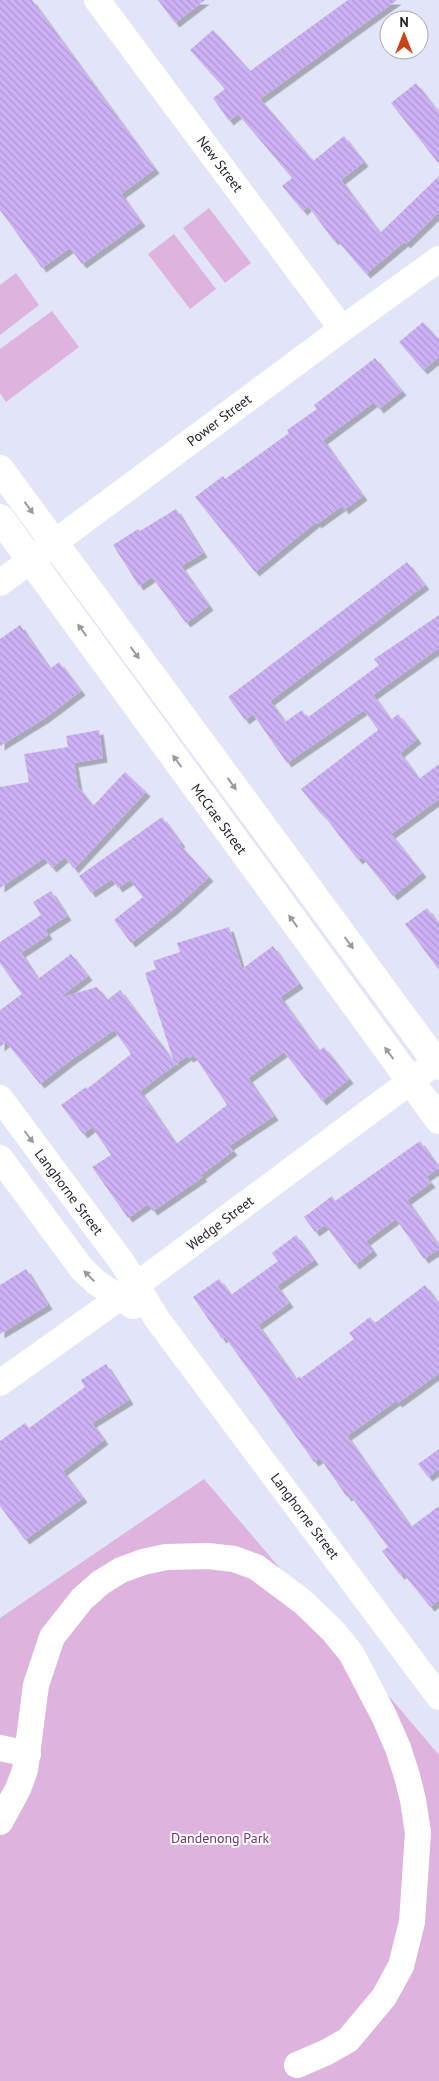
<svg xmlns="http://www.w3.org/2000/svg" width="439" height="2081" font-family="'PT Sans',sans-serif">
  <style>
    .park { fill: #deb4de }
    .building { fill: url(#building-back-hatch); fill-rule: evenodd; filter: url(#shadow) }
    .lines { fill: none; stroke-linecap: round; stroke-linejoin: round }
    .minor { stroke: #fff; stroke-width: 26 }
    .major { stroke: #fff; stroke-width: 28 }
    .oneway { fill: #9a9b9e }
    .labels { text-anchor: middle; stroke-width: 4; stroke-linejoin: round; paint-order: stroke }
    .street-label { font-size: 14px; fill: #1f2027; stroke: #fff }
    .park-label { font-size: 14px; fill: #743376; stroke: #fff }
  </style>
  <defs>
    <pattern id="building-back-hatch" width="6" height="6" patternUnits="userSpaceOnUse" patternTransform="scale(1.25)"><rect width="6" height="6" fill="#ccb1f4"/><path d="M-1 5l2 2M0 0l6 6M5-1l2 2" fill="none" stroke="#af98d1"/></pattern>
    <filter id="shadow"><feDropShadow dx="4.5" dy="4.5" stdDeviation="0" flood-color="#0004"/></filter>
  </defs>
  <rect width="100%" height="100%" fill="#e2e5f7"/>
  <g class="park">
    <polygon points="209,208 251,263 225,283 183,228"/>
    <polygon points="174,234 216,289 190,309 148,254"/>
    <polygon points="16,273 39,305 0,335 0,285"/>
    <polygon points="52,311 79,347 6,402 0,393 0,349"/>
    <polygon points="204,1479 439,1755 439,2081 0,2081 0,1618"/>
  </g>
  <g class="building">
    <polygon points="0,0 32,0 155,169 121,194 141,222 82,264 70,248 42,268 0,210"/>
    <polygon points="158,0 205,0 175,23"/>
    <polygon points="348,0 397,0 260,99 313,161 344,136 364,162 341,180 380,233 439,176 439,212 406,244 404,242 366,274 336,239 334,241 308,206 303,211 282,186 292,178 238,114 229,121 213,98 225,89 190,50 213,30 250,71"/>
    <polygon points="416,83 439,113 439,164 391,103"/>
    <polygon points="423,322 439,340 439,357 423,370 399,342"/>
    <polygon points="375,358 402,391 379,409 374,402 323,440 363,496 344,510 342,506 317,524 316,522 255,572 195,497 223,476 225,479 289,433 287,430 317,409 314,405"/>
    <polygon points="176,509 203,553 181,566 209,606 186,623 152,577 139,586 113,545 138,529 140,531"/>
    <polygon points="407,562 425,585 270,701 285,722 302,710 307,718 379,665 374,659 439,615 439,648 373,695 391,720 398,714 417,739 400,753 419,779 439,764 439,799 391,834 422,873 393,896 362,857 358,860 322,813 321,814 301,789 378,730 364,710 287,763 253,714 245,720 228,697"/>
    <polygon points="20,625 50,669 59,662 81,691 45,718 0,746 0,639"/>
    <polygon points="99,730 103,758 74,763 78,787 93,806 125,772 146,792 74,869 65,857 52,868 44,858 0,888 0,787 29,782 24,754 68,747 66,736"/>
    <polygon points="162,817 181,843 179,844 209,877 173,910 131,943 114,920 143,897 130,880 118,888 112,879 91,893 79,876"/>
    <path d="M 51,891 L 67,916 L 45,930 L 48,935 L 21,953 L 38,979 L 71,954 L 88,976 L 59,998 L 97,987 L 107,1000 L 120,990 L 174,1062 L 145,973 L 156,969 L 153,961 L 180,952 L 177,943 L 229,927 L 242,969 L 273,946 L 299,984 L 280,997 L 319,1051 L 324,1047 L 349,1079 L 322,1101 L 284,1052 L 248,1078 L 274,1116 L 229,1146 L 233,1151 L 201,1175 L 203,1177 L 153,1211 L 148,1204 L 128,1218 L 92,1167 L 111,1155 L 92,1127 L 83,1134 L 61,1105 L 86,1087 L 87,1089 L 131,1054 L 114,1030 L 71,1060 L 40,1084 L 6,1042 L 0,1047 L 0,1010 L 22,994 L 0,963 L 0,942 L 41,915 L 33,902 ZM 194,1055 L 227,1105 L 176,1144 L 140,1091 L 187,1056 L 189,1058 Z"/>
    <polygon points="427,908 439,925 439,970 405,924"/>
    <polygon points="420,1141 439,1168 426,1177 431,1183 407,1200 439,1246 439,1249 424,1259 396,1219 366,1241 373,1251 355,1265 325,1225 315,1232 304,1217 332,1196 335,1201"/>
    <polygon points="296,1235 314,1260 277,1286 289,1303 258,1325 296,1379 300,1376 301,1378 354,1339 349,1333 370,1317 375,1323 425,1285 439,1304 439,1373 398,1403 396,1401 347,1436 411,1527 439,1506 439,1600 430,1607 403,1573 400,1575 382,1551 388,1547 350,1495 347,1497 320,1458 314,1462 225,1337 222,1339 193,1297 219,1279 231,1295 278,1261 272,1253"/>
    <polygon points="26,1269 48,1305 0,1334 0,1285"/>
    <polygon points="106,1364 129,1400 92,1423 104,1440 63,1471 83,1498 25,1540 0,1506 0,1441 25,1423 29,1428 85,1387 81,1380"/>
    <polygon points="439,1449 439,1469 428,1477 418,1464"/>
  </g>
  <g class="lines">
    <g class="minor">
      <polyline points="97,0 342,329"/>
      <polyline points="0,583 342,329 439,259"/>
      <polyline points="0,1098 124,1265 157,1319 439,1697"/>
      <polyline points="0,1158 82,1269 97,1283 133,1306"/>
      <polyline points="0,1383 119,1298 439,1060"/>
      <polyline points="0,1748 28,1754"/>
      <polyline points="0,1822 18,1789 25,1770 36,1685 52,1637 82,1599 100,1583 121,1570 143,1562 166,1557 208,1556 234,1559 256,1567 303,1602 333,1631 351,1653 384,1716 398,1748 407,1776 413,1800 418,1833 412,1922 401,1966 384,1997 348,2040 327,2052 297,2065"/>
    </g>
    <g class="major">
      <polyline points="0,469 439,1066"/>
      <polyline points="0,518 439,1120"/>
    </g>
  </g>
  <defs><path id="oneway-solid" d="M-6-.8H1V-3.2L6.5 0L1 3.2V.8H-6Z" transform="scale(1.25)"/></defs>
  <g class="oneway">
    <use href="#oneway-solid" transform="translate(29 508) rotate(54)"/>
    <use href="#oneway-solid" transform="translate(82 630) rotate(-126)"/>
    <use href="#oneway-solid" transform="translate(135 653) rotate(54)"/>
    <use href="#oneway-solid" transform="translate(177 761) rotate(-126)"/>
    <use href="#oneway-solid" transform="translate(232 784) rotate(54)"/>
    <use href="#oneway-solid" transform="translate(293 921) rotate(-126)"/>
    <use href="#oneway-solid" transform="translate(349 943) rotate(54)"/>
    <use href="#oneway-solid" transform="translate(389 1053) rotate(-126)"/>
    <use href="#oneway-solid" transform="translate(29 1137) rotate(53)"/>
    <use href="#oneway-solid" transform="translate(89 1276) rotate(-135)"/>
  </g>
  <g class="labels">
    <g class="street-label">
      <text transform="translate(220 164) rotate(53)" y="5">New Street</text>
      <text transform="translate(219 420) rotate(-37)" y="5">Power Street</text>
      <text transform="translate(219 819) rotate(54)" y="5">McCrae Street</text>
      <text transform="translate(69 1192) rotate(53)" y="5">Langhorne Street</text>
      <text transform="translate(220 1223) rotate(-37)" y="5">Wedge Street</text>
      <text transform="translate(305 1516) rotate(53)" y="5">Langhorne Street</text>
    </g>
    <g class="park-label">
      <text x="220" y="1843">Dandenong Park</text>
    </g>
  </g>
  <g transform="translate(404 35)"><circle r="24" fill="#ffffff" stroke="#a5a6a9"/>
  <path d="M0-4L9 19L0 12L-9 19Z" fill="#ca4216"/>
  <text y="-8" font-size="14" font-weight="bold" text-anchor="middle" fill="#1f2027">N</text>
  </g>
</svg>
